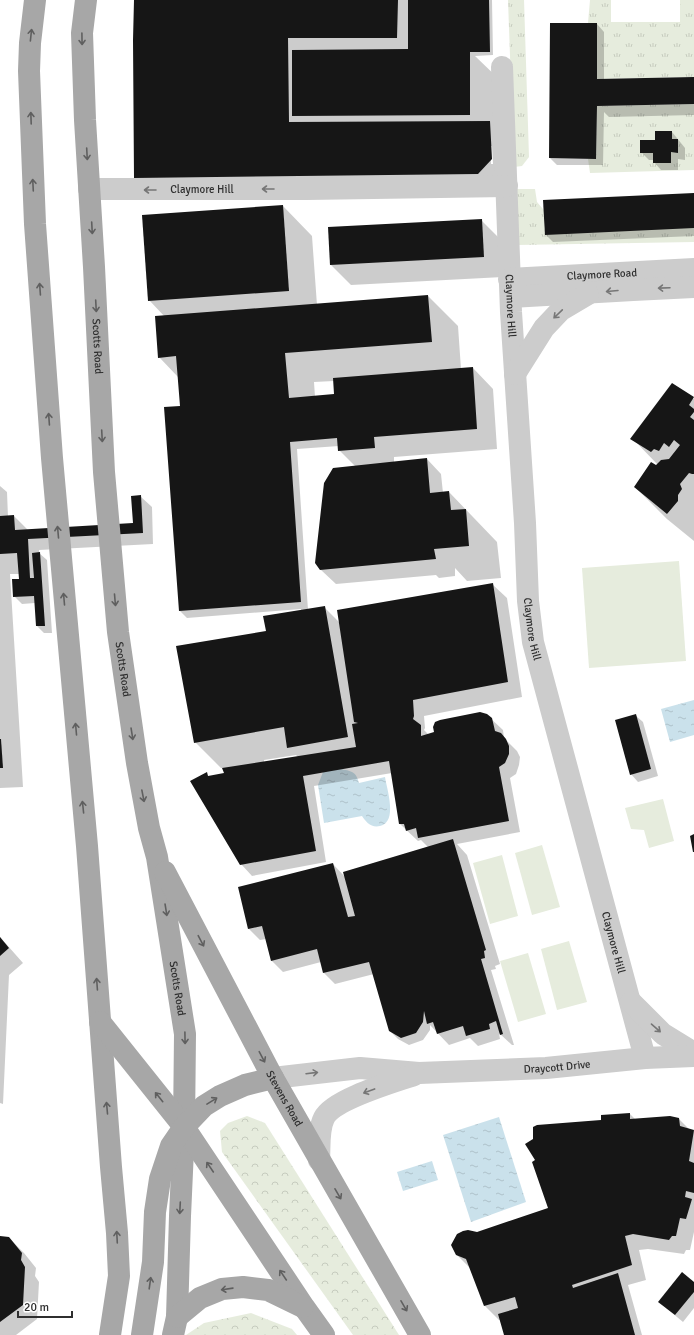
<svg xmlns="http://www.w3.org/2000/svg" width="694" height="1335" font-family="Signika,sans-serif">
  <style>
    .grass { fill: url(#grass-tufts) }
    .forest { fill: url(#forest-crowns) }
    .park { fill: #e6ecdd }
    .water { fill: url(#water-ripples) }
    .shadow { fill: #0003; fill-rule: evenodd }
    .building { fill: #161616 }
    .lines { fill: none; stroke-linecap: round; stroke-linejoin: round }
    .minor { stroke: #ccc; stroke-width: 22 }
    .major { stroke: #a7a7a7; stroke-width: 22 }
    .oneway { stroke: #5f5f5f }
    .oneway2 { stroke: #767676 }
    .labels { text-anchor: middle; stroke-width: 4; stroke-linejoin: round; paint-order: stroke }
    .street-label { font-size: 11px; fill: #2f2f2f; stroke: #fff }
  </style>
  <defs>
    <pattern id="grass-tufts" width="24" height="20" patternUnits="userSpaceOnUse"><rect width="24" height="20" fill="#e6ecdd"/><path d="M3 7l-1-3M5 7V3M7 7l1-3M15 17l-1-3M17 17v-4M19 17l1-3" fill="none" stroke="#c6cbbe"/></pattern>
    <pattern id="forest-crowns" width="20" height="18" patternUnits="userSpaceOnUse"><rect width="20" height="18" fill="#e6ecdd"/><path d="M2 6a3 3 0 1 1 6 0M12 15a3 3 0 1 1 6 0" fill="none" stroke="#c6cbbe"/></pattern>
    <pattern id="water-ripples" width="26" height="14" patternUnits="userSpaceOnUse"><rect width="26" height="14" fill="#cae1eb"/><path d="M2 4q2-2 4 0t4 0M15 11q2-2 4 0t4 0" fill="none" stroke="#aec1ca"/></pattern>
  </defs>
  <rect width="100%" height="100%" fill="#fff"/>
  <g class="grass">
    <polygon points="508,0 524,0 529,157 522,166 514,167"/>
    <polygon points="590,0 611,0 611,22 680,22 680,0 694,0 694,77 597,79 597,24 588,23"/>
    <polygon points="694,104 694,170 590,173 588,159 596,158 597,106"/>
    <polygon points="515,189 535,189 537,202 554,222 694,221 694,242 517,245"/>
  </g>
  <g class="forest">
    <polygon points="247,1116 265,1123 399,1335 353,1335 222,1152 220,1131 228,1123"/>
    <polygon points="251,1313 292,1329 297,1335 186,1335 204,1323"/>
  </g>
  <g class="park">
    <polygon points="679,561 686,661 589,668 582,568"/>
    <polygon points="663,799 674,841 649,848 644,830 631,829 625,808"/>
    <polygon points="542,845 560,907 532,915 515,853"/>
    <polygon points="502,855 518,916 490,924 473,863"/>
    <polygon points="569,941 587,1002 557,1010 541,949"/>
    <polygon points="528,953 546,1014 518,1022 500,961"/>
  </g>
  <g class="water">
    <polygon points="694,700 694,735 670,742 661,709"/>
    <path d="M 340,769 C 351,771 356,771 359,783 L 385,777 C 387,790 398,822 380,826 C 371,828 366,822 362,816 L 324,823 L 318,785 L 323,772 Z"/>
    <polygon points="499,1117 526,1202 471,1222 443,1135"/>
    <polygon points="432,1161 438,1180 403,1191 397,1172"/>
  </g>
  <g class="shadow">
    <path d="M 135,0 L 492,0 L 493,55 L 475,56 L 501,81 L 504,137 L 493,188 L 149,192 L 135,177 ZM 490,146 L 492,146 L 493,164 L 491,164 Z"/>
    <polygon points="597,24 604,32 604,80 694,78 694,115 609,117 604,112 603,165 557,165 550,158"/>
    <polygon points="672,132 685,148 685,160 678,159 678,170 661,170 654,162 654,160 649,160 641,152 656,141"/>
    <polygon points="694,194 694,236 553,242 546,235"/>
    <path d="M 283,206 L 312,236 L 317,305 L 428,296 L 458,326 L 461,369 L 473,368 L 493,389 L 497,449 L 394,457 L 394,463 L 427,459 L 441,474 L 443,493 L 449,492 L 497,542 L 501,578 L 467,581 L 455,568 L 455,576 L 439,578 L 436,575 L 336,584 L 321,570 L 356,467 L 339,450 L 339,446 L 297,449 L 308,610 L 324,607 L 339,622 L 492,584 L 507,598 L 522,697 L 424,716 L 425,728 L 424,730 L 429,735 L 487,715 L 503,730 L 504,738 L 517,751 L 520,757 L 519,765 L 516,774 L 510,778 L 520,832 L 457,844 L 467,855 L 500,964 L 495,966 L 496,969 L 491,970 L 514,1045 L 512,1045 L 499,1033 L 500,1039 L 478,1046 L 470,1038 L 449,1045 L 430,1025 L 430,1030 L 423,1040 L 409,1045 L 398,1039 L 390,1031 L 374,974 L 335,984 L 324,973 L 321,962 L 283,972 L 271,960 L 266,939 L 260,940 L 249,929 L 239,888 L 333,864 L 345,877 L 428,847 L 421,840 L 418,841 L 400,824 L 392,773 L 314,786 L 326,862 L 252,876 L 241,864 L 206,774 L 209,777 L 225,774 L 223,768 L 221,768 L 195,742 L 267,631 L 301,611 L 301,609 L 187,618 L 180,611 L 182,407 L 178,377 L 159,357 L 165,317 L 149,300 ZM 334,381 L 335,397 L 315,397 L 314,382 ZM 296,755 L 298,757 L 264,762 L 264,760 Z"/>
    <polygon points="481,220 501,240 503,277 351,285 331,265 329,228"/>
    <polygon points="673,385 694,399 694,541 667,519 635,487 658,465 632,438"/>
    <polygon points="0,486 7,492 8,517 14,516 28,530 134,524 140,496 152,507 153,544 39,550 39,553 47,560 52,633 44,633 37,626 35,603 22,604 14,596 20,580 19,574 10,574 23,787 0,788"/>
    <polygon points="635,715 643,722 658,776 638,782 631,774"/>
    <polygon points="0,937 23,963 9,975 3,1104 0,1103"/>
    <polygon points="630,1114 635,1119 679,1119 689,1129 694,1131 694,1232 690,1250 686,1250 684,1254 648,1249 639,1250 646,1280 628,1285 642,1335 505,1335 500,1320 499,1320 485,1306 470,1268 457,1255 477,1233 549,1209 603,1121"/>
    <polygon points="0,1237 9,1238 24,1253 36,1268 35,1276 39,1282 37,1319 16,1335 0,1335"/>
    <polygon points="694,1283 694,1308 683,1322 659,1302"/>
  </g>
  <g class="building">
    <polygon points="134,0 398,0 397,38 288,38 289,122 490,121 492,159 478,174 134,178 133,40"/>
    <polygon points="408,0 489,0 490,52 470,52 470,115 292,116 292,50 408,49"/>
    <polygon points="550,23 597,23 597,79 694,77 694,104 597,106 596,159 549,158"/>
    <polygon points="655,131 672,131 672,139 678,139 678,153 671,152 671,163 653,163 653,153 640,153 640,140 655,140"/>
    <polygon points="694,193 694,228 545,235 543,200"/>
    <polygon points="283,205 289,291 148,301 142,215"/>
    <polygon points="482,219 484,257 330,265 328,227"/>
    <polygon points="428,295 432,342 285,353 289,398 334,394 333,378 473,367 477,429 374,437 375,448 338,451 337,438 290,442 301,602 179,611 164,407 180,406 176,356 158,358 155,316"/>
    <polygon points="672,383 694,397 689,405 694,409 694,412 690,417 694,420 694,474 692,474 689,473 680,484 682,489 678,495 678,501 667,514 634,487 651,462 656,465 661,460 669,459 680,445 674,440 669,447 664,443 659,451 654,449 651,452 630,439"/>
    <polygon points="427,458 430,493 449,491 451,510 466,509 469,546 434,549 436,559 320,570 315,563 324,483 333,468"/>
    <polygon points="141,495 143,533 28,539 30,578 34,578 32,553 40,552 45,626 36,626 34,596 13,597 12,579 19,579 17,553 0,554 0,516 14,515 15,530 133,523 131,496"/>
    <polygon points="493,583 508,682 413,700 414,716 413,719 421,725 421,736 434,732 433,727 435,722 440,720 480,712 487,714 492,718 495,731 501,733 506,739 509,746 509,754 505,763 499,767 509,821 418,838 416,828 406,831 404,824 399,824 389,761 303,776 316,851 240,865 190,781 207,772 208,776 224,773 222,768 356,747 352,724 358,723 354,722 337,610"/>
    <polygon points="325,606 348,737 287,748 284,727 194,743 176,646 266,631 263,616"/>
    <polygon points="636,714 651,769 630,775 615,720"/>
    <polygon points="0,739 1,739 3,768 0,768"/>
    <polygon points="694,834 694,852 693,852 690,836"/>
    <polygon points="453,839 486,950 484,951 485,958 481,959 503,1034 500,1035 496,1021 489,1024 490,1029 466,1036 463,1026 437,1034 433,1022 427,1024 424,1011 423,1022 416,1033 401,1038 389,1031 369,962 323,973 317,949 271,961 262,926 248,929 238,887 333,863 348,917 355,916 343,872"/>
    <polygon points="0,937 9,948 0,956"/>
    <polygon points="630,1113 630,1119 670,1116 679,1118 680,1126 694,1130 689,1161 694,1163 694,1193 686,1191 685,1197 692,1199 686,1219 680,1218 676,1236 672,1236 669,1240 633,1234 625,1236 632,1265 572,1285 573,1288 618,1273 635,1335 504,1335 498,1314 518,1308 515,1297 484,1306 466,1259 456,1255 451,1245 457,1234 463,1231 468,1230 477,1232 548,1208 532,1162 535,1160 525,1144 533,1139 533,1127 537,1125 601,1120 601,1115"/>
    <polygon points="0,1236 9,1237 22,1253 21,1260 25,1267 23,1305 0,1322"/>
    <polygon points="682,1272 694,1282 694,1292 675,1315 658,1302"/>
  </g>
  <g class="lines">
    <g class="minor">
      <path id="s1" d="M 502,67 L 511,312 L 525,523 L 528,601 L 533,642 L 645,1058"/>
      <path id="s2" d="M 89,189 L 307,189 L 507,186"/>
      <path id="s3" d="M 509,279 L 694,269"/>
      <polyline points="511,297 633,290 694,287"/>
      <polyline points="515,374 544,328 561,310 588,294"/>
      <polyline points="631,1002 663,1034 694,1053"/>
      <path id="s4" d="M 273,1078 L 360,1068 L 419,1073 L 546,1068 L 645,1058 L 694,1056"/>
      <path d="M 319,1160 C 320,1147 318,1130 324,1118 C 333,1099 394,1082 414,1075"/>
    </g>
    <g class="major">
      <polyline points="35,0 30,43 29,71 35,224 52,458 87,846 111,1167 117,1233 119,1276 110,1335"/>
      <path id="s5" d="M 86,0 L 82,33 L 85,120 L 94,267 L 104,472 L 118,632 L 137,763 L 149,828 L 157,857 L 185,1034 L 184,1127 L 180,1216 L 177,1317 L 173,1335"/>
      <path id="s6" d="M 165,872 L 273,1078 L 420,1335"/>
      <polyline points="100,1022 184,1127 304,1307 324,1335"/>
      <polyline points="177,1317 200,1298 222,1289 243,1287 268,1290 303,1307"/>
      <polyline points="142,1335 153,1262 155,1212 160,1179 171,1146 184,1127 204,1106 220,1096 245,1085 273,1078"/>
    </g>
  </g>
  <defs><path id="oneway-shaft" d="M-6 0H5M1.5-3L5.5 0L1.5 3" fill="none" stroke-width="1.6" stroke-linecap="round" stroke-linejoin="round"/></defs>
  <g class="oneway">
    <use href="#oneway-shaft" transform="translate(31 35) rotate(-84)"/>
    <use href="#oneway-shaft" transform="translate(82 39) rotate(89)"/>
    <use href="#oneway-shaft" transform="translate(31 118) rotate(-92)"/>
    <use href="#oneway-shaft" transform="translate(87 154) rotate(87)"/>
    <use href="#oneway-shaft" transform="translate(33 185) rotate(-93)"/>
    <use href="#oneway-shaft" transform="translate(92 228) rotate(87)"/>
    <use href="#oneway-shaft" transform="translate(40 289) rotate(-94)"/>
    <use href="#oneway-shaft" transform="translate(96 306) rotate(87)"/>
    <use href="#oneway-shaft" transform="translate(49 419) rotate(-94)"/>
    <use href="#oneway-shaft" transform="translate(102 436) rotate(87)"/>
    <use href="#oneway-shaft" transform="translate(58 532) rotate(-95)"/>
    <use href="#oneway-shaft" transform="translate(64 599) rotate(-95)"/>
    <use href="#oneway-shaft" transform="translate(115 600) rotate(85)"/>
    <use href="#oneway-shaft" transform="translate(76 729) rotate(-95)"/>
    <use href="#oneway-shaft" transform="translate(132 734) rotate(81)"/>
    <use href="#oneway-shaft" transform="translate(143 796) rotate(79)"/>
    <use href="#oneway-shaft" transform="translate(83 807) rotate(-96)"/>
    <use href="#oneway-shaft" transform="translate(166 910) rotate(81)"/>
    <use href="#oneway-shaft" transform="translate(201 941) rotate(62)"/>
    <use href="#oneway-shaft" transform="translate(97 984) rotate(-94)"/>
    <use href="#oneway-shaft" transform="translate(185 1038) rotate(89)"/>
    <use href="#oneway-shaft" transform="translate(262 1057) rotate(62)"/>
    <use href="#oneway-shaft" transform="translate(159 1097) rotate(-129)"/>
    <use href="#oneway-shaft" transform="translate(212 1101) rotate(-32)"/>
    <use href="#oneway-shaft" transform="translate(107 1108) rotate(-95)"/>
    <use href="#oneway-shaft" transform="translate(210 1167) rotate(-124)"/>
    <use href="#oneway-shaft" transform="translate(338 1194) rotate(60)"/>
    <use href="#oneway-shaft" transform="translate(180 1208) rotate(93)"/>
    <use href="#oneway-shaft" transform="translate(117 1237) rotate(-93)"/>
    <use href="#oneway-shaft" transform="translate(283 1275) rotate(-124)"/>
    <use href="#oneway-shaft" transform="translate(150 1283) rotate(-82)"/>
    <use href="#oneway-shaft" transform="translate(227 1289) rotate(172)"/>
    <use href="#oneway-shaft" transform="translate(404 1306) rotate(60)"/>
  </g>
  <g class="oneway2">
    <use href="#oneway-shaft" transform="translate(268 189) rotate(180)"/>
    <use href="#oneway-shaft" transform="translate(150 190) rotate(-180)"/>
    <use href="#oneway-shaft" transform="translate(664 288) rotate(178)"/>
    <use href="#oneway-shaft" transform="translate(612 291) rotate(175)"/>
    <use href="#oneway-shaft" transform="translate(558 314) rotate(136)"/>
    <use href="#oneway-shaft" transform="translate(656 1028) rotate(41)"/>
    <use href="#oneway-shaft" transform="translate(312 1073) rotate(-7)"/>
    <use href="#oneway-shaft" transform="translate(369 1091) rotate(160)"/>
  </g>
  <g class="labels">
    <g class="street-label">
      <text dy="4" stroke="none"><textPath href="#s2" startOffset="113">Claymore Hill</textPath></text>
      <text dy="4" stroke="none"><textPath href="#s3" startOffset="93">Claymore Road</textPath></text>
      <text dy="4" stroke="none"><textPath href="#s1" startOffset="239">Claymore Hill</textPath></text>
      <text dy="4" stroke="none"><textPath href="#s5" startOffset="347">Scotts Road</textPath></text>
      <text dy="4" stroke="none"><textPath href="#s1" startOffset="563">Claymore Hill</textPath></text>
      <text dy="4" stroke="none"><textPath href="#s5" startOffset="671">Scotts Road</textPath></text>
      <text dy="4" stroke="none"><textPath href="#s1" startOffset="887">Claymore Hill</textPath></text>
      <text dy="4" stroke="none"><textPath href="#s5" startOffset="995">Scotts Road</textPath></text>
      <text dy="4" stroke="none"><textPath href="#s4" startOffset="285">Draycott Drive</textPath></text>
      <text dy="4" stroke="none"><textPath href="#s6" startOffset="256">Stevens Road</textPath></text>
    </g>
  </g>
  <path d="M18 1311v6h54v-6" fill="none" stroke="#2f2f2f" stroke-width="2"/>
  <text x="24" y="1311" font-size="12" fill="#2f2f2f" stroke="#ffffff" stroke-width="3" paint-order="stroke">20 m</text>
</svg>
